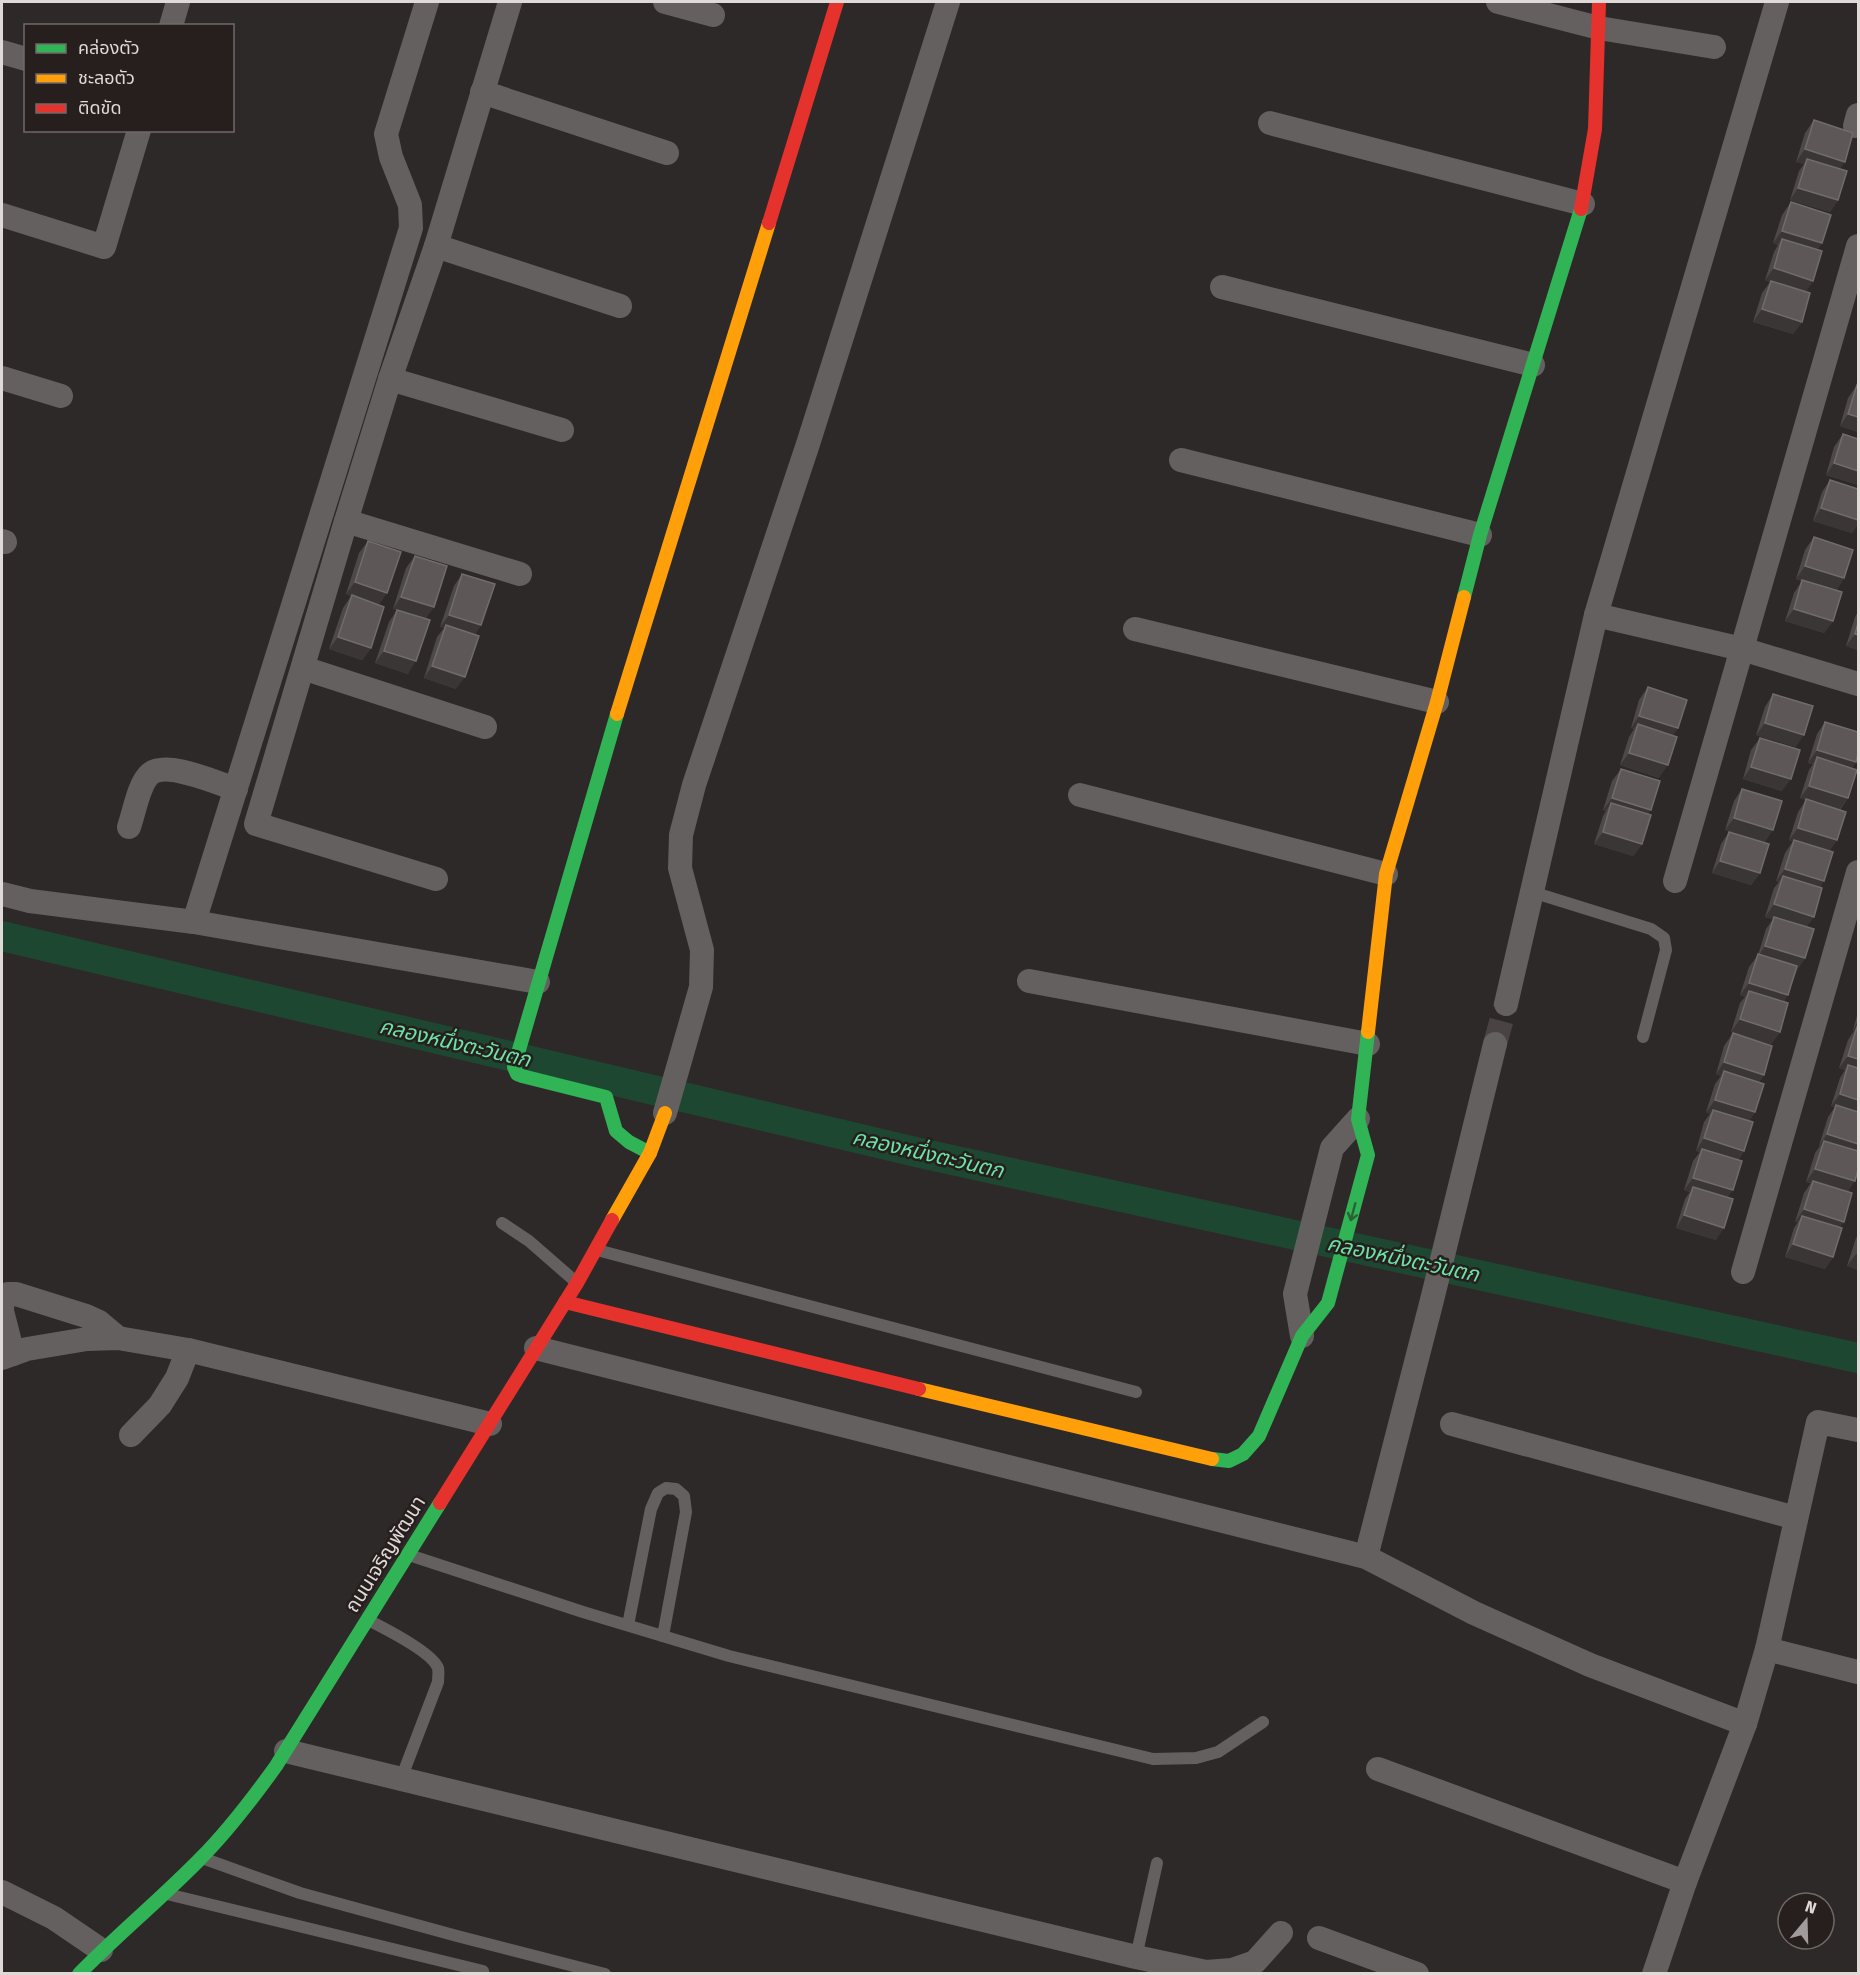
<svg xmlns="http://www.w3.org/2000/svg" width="1860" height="1975" font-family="'Fira Sans','Noto Sans Thai',sans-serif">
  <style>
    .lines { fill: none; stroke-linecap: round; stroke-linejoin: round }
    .canal { stroke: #1e4732; stroke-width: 30 }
    .street-tunnel { stroke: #494343; stroke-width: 24; stroke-dasharray: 24 12; stroke-linecap: butt }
    .lane { stroke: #64605f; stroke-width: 12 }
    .street { stroke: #64605f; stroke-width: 24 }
    .fast { stroke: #30b455; stroke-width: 14 }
    .slow { stroke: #ff9f0a; stroke-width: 14 }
    .jam { stroke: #e5322d; stroke-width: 14 }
    .wall { fill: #4d4948 }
    .shaded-wall { fill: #3a3635 }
    .building { fill: #5d5857; stroke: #716c6c; stroke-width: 1.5 }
    .oneway { stroke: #2a6236 }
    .labels { text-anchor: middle; stroke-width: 5; stroke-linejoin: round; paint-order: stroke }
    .street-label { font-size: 20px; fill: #dfd9d8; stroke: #261f1d }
    .water-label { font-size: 21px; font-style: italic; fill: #6be3a6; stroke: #261f1d }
  </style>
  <rect width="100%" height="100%" fill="#2e2929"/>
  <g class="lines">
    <polyline class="canal" points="2,936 920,1153 1858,1358"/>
    <polyline class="street-tunnel" points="1495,1044 1506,1004"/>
    <g class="lane">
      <polyline points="1532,892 1651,929 1664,938 1666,950 1643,1037"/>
      <polyline points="502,1223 529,1241 576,1282"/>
      <polyline points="597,1250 1136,1392"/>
      <polyline points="409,1555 583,1612 729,1656 1153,1759 1196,1758 1218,1752 1263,1722"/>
      <path d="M 368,1620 C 384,1628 432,1652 438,1668 C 439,1672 438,1678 438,1682 L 401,1779"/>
      <polyline points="628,1625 651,1509 658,1493 666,1488 676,1489 684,1496 686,1512 663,1636"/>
      <polyline points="205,1859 300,1893 457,1936 605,1974"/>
      <polyline points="167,1894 483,1971"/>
      <polyline points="1136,1957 1157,1863"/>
    </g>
    <g class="street">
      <polyline points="510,2 436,246 390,379 346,521 520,574"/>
      <polyline points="665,2 713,15"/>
      <polyline points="1498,2 1599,28 1714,47"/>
      <polyline points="171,26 178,2"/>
      <polyline points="2,52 26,59"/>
      <polyline points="482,92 667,153"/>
      <polyline points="1270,123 1583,204"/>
      <polyline points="1855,126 1858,115"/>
      <polyline points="2,215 104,247 139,130"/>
      <polyline points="436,246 620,306"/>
      <polyline points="1222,287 1533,365"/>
      <polyline points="2,378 61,396"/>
      <polyline points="390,379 562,430"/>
      <polyline points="1181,460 1480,535"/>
      <polyline points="346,521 256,824 436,879"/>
      <polyline points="2,541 5,542"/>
      <polyline points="1596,615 1742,649 1858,684"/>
      <polyline points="1135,629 1437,702"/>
      <polyline points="303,668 485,727"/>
      <polyline points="1080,795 1386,874"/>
      <path d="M 129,827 C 134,813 139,783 150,774 C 167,760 216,783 236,789"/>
      <polyline points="1675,881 1858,246"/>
      <polyline points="2,894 30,901 194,922 538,982"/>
      <polyline points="194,922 411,228 410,205 391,157 386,134 427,2"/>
      <polyline points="1029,981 1368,1044"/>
      <polyline points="1506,1004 1596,615 1777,2"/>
      <polyline points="665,1113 701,987 702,950 680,868 681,835 694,785 808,444 948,2"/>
      <polyline points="1743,1272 1858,872"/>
      <polyline points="2,1308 3,1302 8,1294 16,1294 86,1316 99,1322 118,1338"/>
      <polyline points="2,1311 13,1354"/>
      <polyline points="1302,1336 1295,1294 1332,1148 1358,1119"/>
      <polyline points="536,1348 1366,1557 1474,1613 1590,1665 1745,1724"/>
      <polyline points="2,1358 27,1349 87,1339 118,1338 188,1350 490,1424"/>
      <polyline points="1452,1424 1796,1518"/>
      <polyline points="131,1435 160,1405 177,1378 188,1350"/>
      <polyline points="1366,1557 1432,1300 1495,1044"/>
      <polyline points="1767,1649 1818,1422 1858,1430"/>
      <polyline points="286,1751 1136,1957 1206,1972 1232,1970 1255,1962 1281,1933"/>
      <polyline points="1378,1769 1685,1882"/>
      <polyline points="2,1892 54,1918 101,1950"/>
      <polyline points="1319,1938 1417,1974"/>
      <polyline points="1654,1974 1685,1882 1745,1724 1767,1649 1858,1672"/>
    </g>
    <g class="fast">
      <polyline points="1464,597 1480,535 1581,209"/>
      <polyline points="617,714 514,1067 517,1074 522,1076 606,1097 616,1131 629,1142 650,1153"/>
      <polyline points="1212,1459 1229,1461 1243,1454 1259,1436 1302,1336 1328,1303 1368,1155 1358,1119 1368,1032"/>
      <path d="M 79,1974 C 118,1934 161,1899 200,1859 C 228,1831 253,1798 276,1766 L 440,1503"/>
    </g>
    <g class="slow">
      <polyline points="617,714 769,223"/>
      <polyline points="1368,1032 1386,874 1437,702 1464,597"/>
      <polyline points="612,1220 650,1153 665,1113"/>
      <polyline points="919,1389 1212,1459"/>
    </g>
    <g class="jam">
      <polyline points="1581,209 1595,129 1599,2"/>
      <polyline points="769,223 837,2"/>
      <polyline points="565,1302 919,1389"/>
      <polyline points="440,1503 577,1283 612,1220"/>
    </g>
  </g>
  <g class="wall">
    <polygon points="1814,120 1839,169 1838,200 1830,212 1790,200 1799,171 1804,164 1796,162 1805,133"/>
    <polygon points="1791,202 1822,243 1817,250 1813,281 1806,291 1802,322 1793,334 1753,322 1762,293 1770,282 1765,280 1774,252 1778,245 1773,243 1782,215"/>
    <polygon points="1857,385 1858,386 1858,432 1840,426 1848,398"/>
    <polygon points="1843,434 1858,439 1858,485 1826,475 1834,447"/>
    <polygon points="1830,480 1858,489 1858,524 1852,533 1813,521 1822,492"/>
    <polygon points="1814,537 1844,578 1836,591 1833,621 1824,633 1785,621 1794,593 1802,581 1796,579 1805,550"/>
    <polygon points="368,541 379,605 371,648 362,660 329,649 343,608 351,596 346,594 359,553"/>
    <polygon points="415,556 426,619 408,674 375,663 389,622 397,610 393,609 406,568"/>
    <polygon points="462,574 481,625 475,634 456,689 424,678 437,637 444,628 440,627 454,586"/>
    <polygon points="1858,612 1858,650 1846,646 1855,617"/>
    <polygon points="1648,687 1673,736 1659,778 1620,765 1629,737 1634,729 1631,728 1639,700"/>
    <polygon points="1773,694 1796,747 1756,735 1765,707"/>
    <polygon points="1825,722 1856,762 1852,768 1848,798 1840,810 1837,840 1829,851 1814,917 1806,927 1805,958 1797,970 1784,1002 1780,1032 1771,1044 1731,1032 1740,1003 1745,997 1740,995 1749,967 1758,955 1766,929 1773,919 1765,917 1774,888 1779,882 1776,881 1785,853 1793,841 1789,840 1798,812 1806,800 1800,798 1809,770 1813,764 1808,763 1817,734"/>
    <polygon points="1760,738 1782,791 1743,779 1751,750"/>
    <polygon points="1621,769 1648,815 1642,844 1633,856 1594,844 1603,816 1606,811 1603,810 1612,781"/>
    <polygon points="1742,789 1765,842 1725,830 1734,801"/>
    <polygon points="1729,832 1760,873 1751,885 1712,873 1721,844"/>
    <polygon points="1858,1012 1858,1170 1848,1192 1833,1257 1825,1269 1785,1257 1794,1228 1798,1222 1795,1222 1804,1193 1811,1183 1806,1182 1815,1153 1820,1146 1819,1146 1828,1117 1835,1107 1831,1106 1840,1078 1845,1070 1839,1068 1848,1040 1854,1031 1853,1030"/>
    <polygon points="1733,1033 1764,1075 1759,1082 1755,1112 1749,1121 1744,1151 1738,1160 1716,1240 1676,1228 1685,1199 1690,1192 1684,1190 1693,1161 1700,1152 1696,1151 1704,1122 1710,1114 1706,1112 1715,1084 1721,1076 1716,1074 1724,1046"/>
    <polygon points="1858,1235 1858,1270 1847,1266 1856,1238"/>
  </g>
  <g class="shaded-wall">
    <polygon points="1805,149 1845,162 1836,174 1807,159 1804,164 1796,162"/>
    <polygon points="1798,188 1838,200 1830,212 1790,200"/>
    <polygon points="1782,231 1822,243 1813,256 1782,239 1778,245 1773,243"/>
    <polygon points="1774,268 1813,281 1805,293 1765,280"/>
    <polygon points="1762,309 1802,322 1793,334 1753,322"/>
    <polygon points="1848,414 1858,417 1858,432 1840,426"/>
    <polygon points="1834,463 1858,471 1858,485 1826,475"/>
    <polygon points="1821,508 1858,520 1858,524 1852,533 1813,521"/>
    <polygon points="1805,566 1844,578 1836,591 1796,579"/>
    <polygon points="355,582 387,593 379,605 346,594"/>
    <polygon points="401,597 434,607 425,620 393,609"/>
    <polygon points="1794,609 1833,621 1824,633 1785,621"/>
    <polygon points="449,615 481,625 473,638 446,625 444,628 440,627"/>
    <polygon points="1855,634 1858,635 1858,650 1846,646"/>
    <polygon points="338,637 371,648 362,660 329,649"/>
    <polygon points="384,651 416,661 408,674 375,663"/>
    <polygon points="432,666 465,677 456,689 424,678"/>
    <polygon points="1639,716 1678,728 1670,741 1638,724 1634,729 1631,728"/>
    <polygon points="1765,723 1804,735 1796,747 1756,735"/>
    <polygon points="1817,750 1856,762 1847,775 1817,757 1813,764 1808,763"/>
    <polygon points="1629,753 1668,765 1659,778 1620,765"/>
    <polygon points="1751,767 1791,779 1782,791 1743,779"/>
    <polygon points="1809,786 1848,798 1839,810 1800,798"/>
    <polygon points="1612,798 1651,810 1643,822 1611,803 1606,811 1603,810"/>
    <polygon points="1734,818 1773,830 1765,842 1725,830"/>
    <polygon points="1798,828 1837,840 1828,853 1789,840"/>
    <polygon points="1603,832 1642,844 1633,856 1594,844"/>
    <polygon points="1720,861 1760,873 1751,885 1712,873"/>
    <polygon points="1785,869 1824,881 1816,893 1783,876 1779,882 1776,881"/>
    <polygon points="1774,904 1814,917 1805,929 1774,917 1773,919 1765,917"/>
    <polygon points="1765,946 1805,958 1797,970 1757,958"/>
    <polygon points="1749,983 1788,995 1780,1007 1749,991 1745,997 1740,995"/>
    <polygon points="1740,1019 1780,1032 1771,1044 1731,1032"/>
    <polygon points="1858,1022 1858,1032 1857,1027 1854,1031 1853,1030"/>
    <polygon points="1848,1056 1858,1059 1858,1074 1848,1065 1845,1070 1839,1068"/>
    <polygon points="1724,1062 1764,1075 1755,1087 1724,1071 1721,1076 1716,1074"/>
    <polygon points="1840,1094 1858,1100 1858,1115 1836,1105 1835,1107 1831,1106"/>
    <polygon points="1715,1100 1755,1112 1746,1125 1713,1110 1710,1114 1706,1112"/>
    <polygon points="1827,1134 1858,1144 1858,1159 1824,1141 1820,1146 1819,1146"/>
    <polygon points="1704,1138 1744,1151 1735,1163 1702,1149 1700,1152 1696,1151"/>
    <polygon points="1815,1169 1855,1181 1846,1194 1813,1181 1811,1183 1806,1182"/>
    <polygon points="1693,1178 1733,1190 1724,1202 1693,1187 1690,1192 1684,1190"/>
    <polygon points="1804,1209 1844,1222 1835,1234 1802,1216 1798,1222 1795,1222"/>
    <polygon points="1684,1215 1724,1228 1716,1240 1676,1228"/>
    <polygon points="1793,1244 1833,1257 1825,1269 1785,1257"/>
    <polygon points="1856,1254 1858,1255 1858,1270 1847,1266"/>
  </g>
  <g class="building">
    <polygon points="1814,120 1853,133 1845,162 1805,149"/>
    <polygon points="1807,159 1847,171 1838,200 1798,188"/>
    <polygon points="1791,202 1831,215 1822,243 1782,231"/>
    <polygon points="1782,239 1822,251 1813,281 1774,268"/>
    <polygon points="1771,281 1810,293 1802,322 1762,309"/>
    <polygon points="1857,385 1858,386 1858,417 1848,414"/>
    <polygon points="1843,434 1858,439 1858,471 1834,463"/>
    <polygon points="1830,480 1858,489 1858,520 1821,508"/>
    <polygon points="1814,537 1853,550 1844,578 1805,566"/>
    <polygon points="368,541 401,552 387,593 355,582"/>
    <polygon points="415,556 447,566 434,607 401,597"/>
    <polygon points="462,574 495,584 481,625 449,615"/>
    <polygon points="1802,580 1842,592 1833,621 1794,609"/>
    <polygon points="352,595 384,607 371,648 338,637"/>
    <polygon points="397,610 430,620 416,661 384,651"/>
    <polygon points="1858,623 1858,635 1855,634"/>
    <polygon points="446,625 479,636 465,677 432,666"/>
    <polygon points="1648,687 1687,700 1678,728 1639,716"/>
    <polygon points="1773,694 1813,706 1804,735 1765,723"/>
    <polygon points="1825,722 1858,732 1858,754 1856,762 1817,750"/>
    <polygon points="1638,724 1677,737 1668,765 1629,753"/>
    <polygon points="1760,738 1800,750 1791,779 1751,767"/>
    <polygon points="1817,757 1857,770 1848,798 1809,786"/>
    <polygon points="1621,769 1660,781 1651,810 1612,798"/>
    <polygon points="1742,789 1782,801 1773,830 1734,818"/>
    <polygon points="1806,799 1846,812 1837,840 1798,828"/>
    <polygon points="1611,803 1651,815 1642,844 1603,832"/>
    <polygon points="1729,832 1769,844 1760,873 1720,861"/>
    <polygon points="1794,840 1833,852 1824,881 1785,869"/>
    <polygon points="1783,876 1822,888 1814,917 1774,904"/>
    <polygon points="1774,917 1814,929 1805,958 1765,946"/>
    <polygon points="1758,954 1797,966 1788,995 1749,983"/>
    <polygon points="1749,991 1788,1003 1780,1032 1740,1019"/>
    <polygon points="1857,1027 1858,1028 1858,1059 1848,1056"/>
    <polygon points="1733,1033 1772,1046 1764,1075 1724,1062"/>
    <polygon points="1848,1065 1858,1068 1858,1100 1840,1094"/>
    <polygon points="1724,1071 1764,1084 1755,1112 1715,1100"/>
    <polygon points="1836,1105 1858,1112 1858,1144 1827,1134"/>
    <polygon points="1713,1110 1753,1122 1744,1151 1704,1138"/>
    <polygon points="1824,1141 1858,1151 1858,1170 1855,1181 1815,1169"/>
    <polygon points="1702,1149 1742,1161 1733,1190 1693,1178"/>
    <polygon points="1813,1181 1852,1193 1844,1222 1804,1209"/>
    <polygon points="1693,1187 1733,1199 1724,1228 1684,1215"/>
    <polygon points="1802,1216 1842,1228 1833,1257 1793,1244"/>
  </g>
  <defs><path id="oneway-shaft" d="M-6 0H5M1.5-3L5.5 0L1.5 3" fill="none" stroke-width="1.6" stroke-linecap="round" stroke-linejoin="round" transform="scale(1.5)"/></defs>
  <use class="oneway" href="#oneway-shaft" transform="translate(1353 1212) rotate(105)"/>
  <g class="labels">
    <g class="street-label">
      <text transform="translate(385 1554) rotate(-58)" y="7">ถนนเจริญพัฒนา</text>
    </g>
    <g class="water-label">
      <text transform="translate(455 1043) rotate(13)" y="7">คลองหนึ่งตะวันตก</text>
      <text transform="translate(928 1154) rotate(13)" y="7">คลองหนึ่งตะวันตก</text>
      <text transform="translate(1403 1259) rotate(12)" y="7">คลองหนึ่งตะวันตก</text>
    </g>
  </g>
  <rect width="1860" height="1975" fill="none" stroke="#dfd9d8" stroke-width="6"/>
  <rect x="24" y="24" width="210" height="108" fill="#261f1d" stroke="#706968" stroke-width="1.5"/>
  <rect x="36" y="44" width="30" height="9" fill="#30b455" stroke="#706968" stroke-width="1.5"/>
  <text x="78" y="54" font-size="18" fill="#dfd9d8">คล่องตัว</text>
  <rect x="36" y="74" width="30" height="9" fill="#ff9f0a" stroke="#706968" stroke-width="1.5"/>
  <text x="78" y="84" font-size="18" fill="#dfd9d8">ชะลอตัว</text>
  <rect x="36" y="104" width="30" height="9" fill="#e5322d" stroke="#706968" stroke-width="1.5"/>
  <text x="78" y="114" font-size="18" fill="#dfd9d8">ติดขัด</text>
  <g transform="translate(1806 1921) rotate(19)"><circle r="28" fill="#261f1d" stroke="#706968" stroke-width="1.5"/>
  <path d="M0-4.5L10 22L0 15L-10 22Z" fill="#a19b9b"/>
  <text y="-9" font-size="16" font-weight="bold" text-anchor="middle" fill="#dfd9d8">N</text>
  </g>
</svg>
